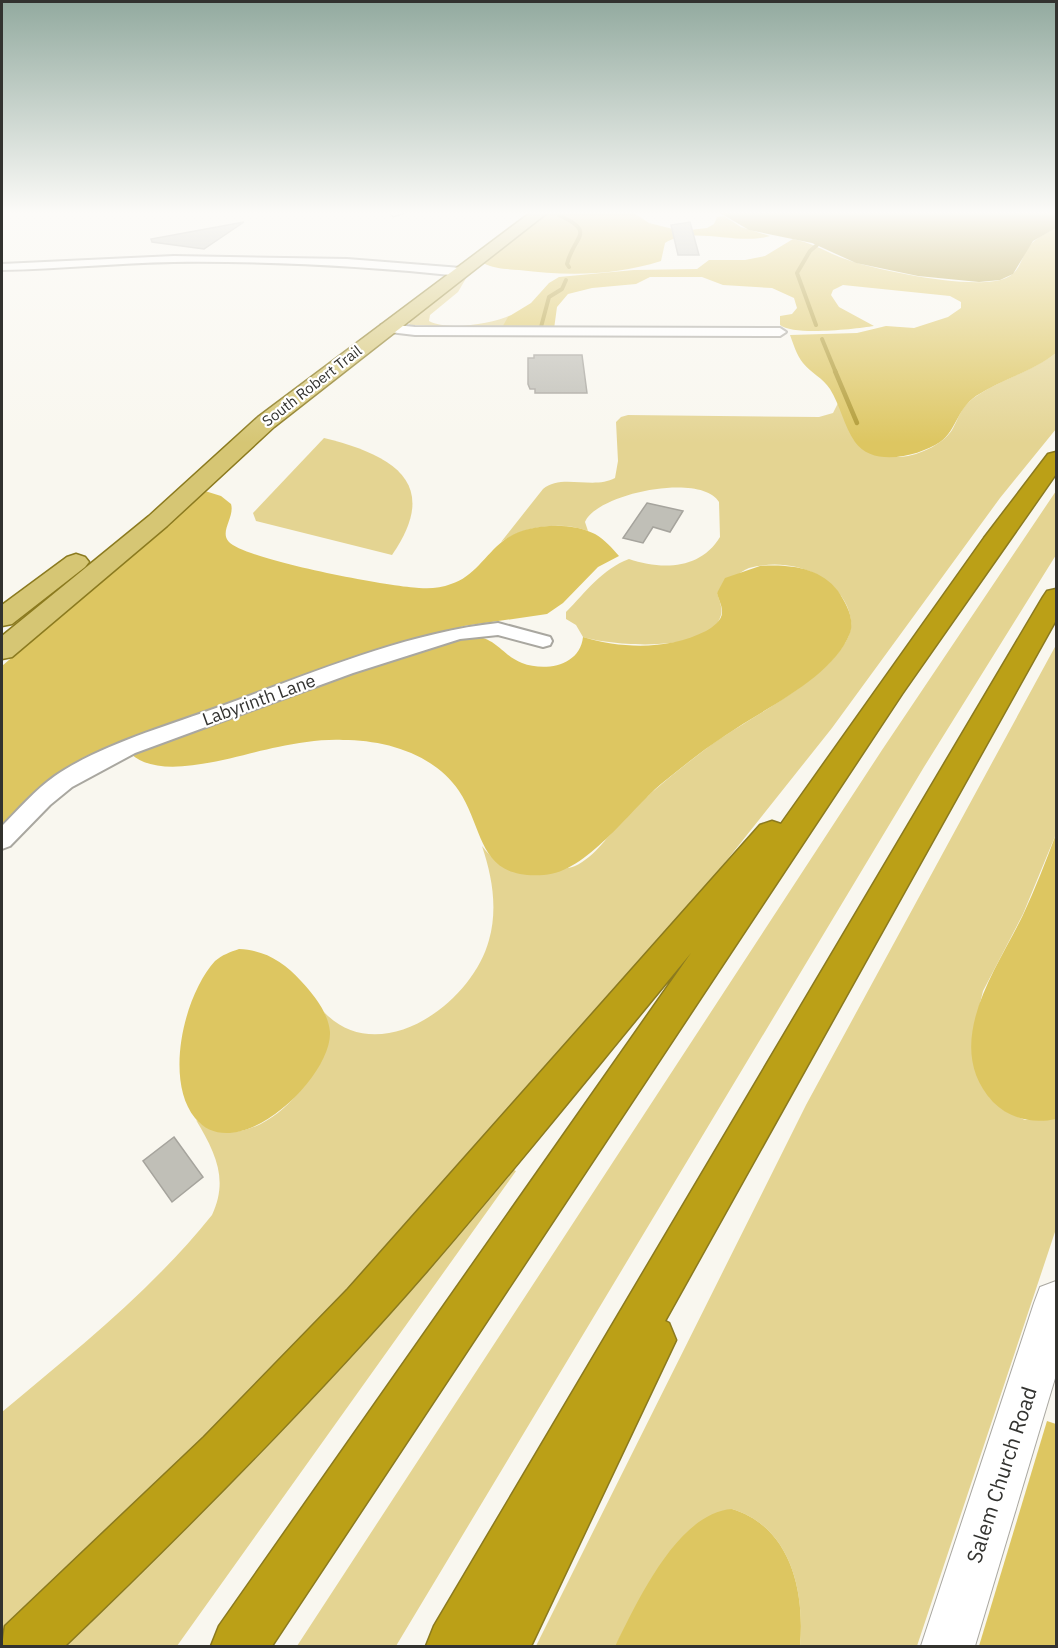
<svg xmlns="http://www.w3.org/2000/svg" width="1058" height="1648" font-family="'IBM Plex Sans',sans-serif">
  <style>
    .green { fill: #e4d492 }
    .forest { fill: #ddc661 }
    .water { fill: #b19a32 }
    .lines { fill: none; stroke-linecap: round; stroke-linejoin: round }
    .stream-far1 { stroke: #b19a32; stroke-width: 4 }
    .stream { stroke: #b19a32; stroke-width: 4.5 }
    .building { fill: #c0bfb7; stroke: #a6a49d; stroke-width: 1.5 }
    .lane-casing { stroke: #a9a7a0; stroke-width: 3 }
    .street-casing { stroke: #a9a7a0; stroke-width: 4 }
    .secondary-casing { stroke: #a9a7a0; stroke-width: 2 }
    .primary-casing { stroke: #8b7a1f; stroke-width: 3 }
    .highway-casing { stroke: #8b7a1f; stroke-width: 3 }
    .lane { fill: #fff; fill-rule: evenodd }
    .street { fill: #fff; fill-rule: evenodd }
    .secondary { fill: #fff; fill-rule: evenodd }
    .primary { fill: #d6c674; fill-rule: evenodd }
    .highway { fill: #bba017; fill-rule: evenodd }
    .labels { text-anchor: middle; stroke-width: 4.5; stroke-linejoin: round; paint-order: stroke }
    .far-street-label { font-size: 15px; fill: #32322f; stroke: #fff }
    .street-label { font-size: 18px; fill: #32322f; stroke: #fff }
    .near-street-label { font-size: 21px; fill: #32322f; stroke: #fff }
  </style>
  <rect width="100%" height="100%" fill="#f9f7ef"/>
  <g class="green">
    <path d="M 468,275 L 458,292 L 430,315 L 429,321 C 447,331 493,324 511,315 L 501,329 L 409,325 L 410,321 Z"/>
    <path d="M 1056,353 L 1056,429 L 1000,498 L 832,728 L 696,899 L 339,1308 L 2,1638 L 2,1412 C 75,1351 152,1290 212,1215 C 229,1179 215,1152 196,1120 C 229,1148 274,1123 297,1094 C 307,1080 319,1033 325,1015 L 324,1012 C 379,1070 472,1004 489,940 C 498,908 492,876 482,846 C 503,873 520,878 553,871 C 559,869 568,869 575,866 C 595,857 609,834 624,819 C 649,793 678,770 707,748 C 744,720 836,677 850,632 C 853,623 850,614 847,606 C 830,570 786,558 749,568 C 738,572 726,585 717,593 C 719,600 723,608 721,615 C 711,654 612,646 583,637 L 576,625 L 566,619 L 566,612 C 586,592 602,569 629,559 C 661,570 700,570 720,537 L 719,502 C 702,472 597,493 585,522 L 588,531 C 562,521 524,526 501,542 L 543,489 C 561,473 593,490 615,478 L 618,461 L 616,422 L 621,417 L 628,415 L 819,417 L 833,413 L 838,403 L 859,446 C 870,449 883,456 895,457 C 913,458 942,446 952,430 C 960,416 960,408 975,397 C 1001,379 1031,372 1056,353 Z"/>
    <path d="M 324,438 C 393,455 442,483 392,555 L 256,521 L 253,513 Z"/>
    <polygon points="1056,491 1056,555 924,767 396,1646 297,1646 882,750"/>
    <path d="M 1056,645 L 1056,834 L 1023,914 L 983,991 L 972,1037 L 975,1065 L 990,1098 L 1005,1111 L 1025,1120 L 1056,1119 L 1056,1229 L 917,1646 L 800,1646 C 805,1592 791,1527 732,1509 L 674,1547 L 644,1593 L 615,1646 L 536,1646 L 806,1105 Z"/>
    <polygon points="510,1168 516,1171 177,1646 58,1646 238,1468"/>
  </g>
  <g class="forest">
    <path d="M 549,213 L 634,213 L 649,223 L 681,231 L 707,228 L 714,224 L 717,217 L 724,216 L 741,227 L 770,236 C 739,246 691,225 665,243 L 661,261 C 614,276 567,276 519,270 C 507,269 494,269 483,263 Z"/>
    <path d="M 1056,228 L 1056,353 C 1032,372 1002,379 976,396 C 956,410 957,430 940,442 C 919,456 873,468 855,442 C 844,426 840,405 830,389 C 823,378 811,373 803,363 C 797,356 793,343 790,335 L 857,333 L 886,326 L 914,328 L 948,317 L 961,308 L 961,302 L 950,296 L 843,285 L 833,290 L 831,295 L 839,307 L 874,326 C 856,329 793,336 780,325 L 780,316 L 792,314 L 797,308 L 794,298 L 772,288 L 723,285 L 702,277 L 650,277 L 636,284 L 592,288 L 568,294 L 557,307 L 554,329 L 501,329 L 508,317 L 531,303 L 549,283 L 559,277 L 634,270 L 697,269 L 709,260 L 745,260 L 765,256 L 793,239 C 814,243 829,254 848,260 C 880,271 977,291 1006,278 C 1021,272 1021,256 1030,245 C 1037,237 1047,233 1056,228 Z"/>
    <path d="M 205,491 L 221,496 L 231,504 C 235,517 219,532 229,542 C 246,560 390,587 419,588 C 430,589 441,588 451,584 C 474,577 485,555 503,541 C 525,523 571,521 595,534 C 605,540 612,548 619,556 L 598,567 L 563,603 L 547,614 L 464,626 L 343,663 L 34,795 L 2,828 L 2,666 Z"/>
    <path d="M 760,566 C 788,564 820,567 838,591 C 846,603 855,619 850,633 C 833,678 763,709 726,735 C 703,750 682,767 661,784 C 628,812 587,872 544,875 C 477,880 485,830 459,791 C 434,754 386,740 343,740 C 321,739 299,743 278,747 C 240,754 162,783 131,754 C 192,732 254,709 315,687 C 365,669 415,649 467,638 C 493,632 501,655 522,663 C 545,672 580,666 583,637 C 623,649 668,650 706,631 C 713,627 723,620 722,611 C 722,605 718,598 717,593 L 725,578 Z"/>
    <path d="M 1056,834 L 1056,1119 C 1033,1124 1010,1119 993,1102 C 940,1044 997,969 1023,915 C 1035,889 1046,861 1056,834 Z"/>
    <path d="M 239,949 C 265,950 284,962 301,981 C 314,995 328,1012 330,1032 C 332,1078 236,1169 195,1118 C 164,1080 184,995 215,961 C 222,955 230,952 239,949 Z"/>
    <polygon points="1047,1421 1056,1424 1056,1646 979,1646"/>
    <path d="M 732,1509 C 791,1527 805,1592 800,1646 L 615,1646 C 637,1603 677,1513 732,1509 Z"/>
  </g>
  <polygon class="water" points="720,213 1056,213 1056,228 1033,241 1013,274 1000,280 979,282 918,276 856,263 812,243 749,230"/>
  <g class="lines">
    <g class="stream-far1">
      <path d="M 559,215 C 597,233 574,235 567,264 L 569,267"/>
      <polyline points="816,325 797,273 810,251 817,245"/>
      <polyline points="541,327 549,297 562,289 566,280"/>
      <polyline points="822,339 836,373"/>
    </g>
    <polyline class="stream" points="835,371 857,423"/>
  </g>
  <g class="building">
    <polygon points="244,222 204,249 152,242 151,239"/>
    <polygon points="690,222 699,255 678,255 671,225"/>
    <polygon points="534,355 582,355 587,393 535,393 535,389 530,389 528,384 528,358 534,358"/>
    <polygon points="647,503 683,511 670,532 653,527 643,543 623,538"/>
    <polygon points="174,1137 203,1177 172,1202 143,1161"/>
  </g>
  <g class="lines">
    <defs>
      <polygon id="lane" points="391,213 403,213 393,216"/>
      <g id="street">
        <path d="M 174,256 L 347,259 L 461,268 L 467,272 L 461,276 C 366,266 270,261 174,262 C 117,263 59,269 2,270 L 2,264 Z"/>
        <polygon points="386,324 415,327 780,328 786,332 780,336 415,335 381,331 381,325"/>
        <path d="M 498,623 L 550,637 L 552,641 L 550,645 L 543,647 L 498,635 L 460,639 L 353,673 L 135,753 L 72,787 L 50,805 L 10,846 L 2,849 L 2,826 C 19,809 35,790 55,776 C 100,745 167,726 219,707 C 308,675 404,633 498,623 Z"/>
      </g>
      <polygon id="secondary" points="1056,1281 1056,1375 975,1646 921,1646 1034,1303 1040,1287"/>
      <g id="primary">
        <polygon points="530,213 547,213 274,427 167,526 12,657 2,659 2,636 149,516 258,417"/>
        <polygon points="76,554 85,557 89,562 85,567 12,624 2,626 2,605 67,557"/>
      </g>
      <g id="highway">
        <path d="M 1056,452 L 1056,474 L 902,694 L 272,1646 L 211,1646 L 219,1626 L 691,953 C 603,1059 517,1167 427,1271 C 313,1402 190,1526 65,1646 L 2,1646 L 5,1626 L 204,1437 L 348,1289 L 760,825 L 772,821 L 781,824 L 984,538 L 1048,454 Z"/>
        <polygon points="1056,589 1056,620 665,1321 669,1323 676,1340 531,1646 426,1646 434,1626 1043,597 1047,591"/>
      </g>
    </defs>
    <use href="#lane" class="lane-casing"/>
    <use href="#street" class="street-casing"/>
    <use href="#secondary" class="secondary-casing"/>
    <use href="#primary" class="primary-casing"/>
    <use href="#highway" class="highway-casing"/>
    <use href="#lane" class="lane"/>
    <use href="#street" class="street"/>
    <use href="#secondary" class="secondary"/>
    <use href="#primary" class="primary"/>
    <use href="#highway" class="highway"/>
  </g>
  <linearGradient id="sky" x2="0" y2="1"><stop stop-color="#92aa9f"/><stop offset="0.48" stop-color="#fcfbf8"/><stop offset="1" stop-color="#fcfbf8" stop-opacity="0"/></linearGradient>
  <rect width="1058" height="443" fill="url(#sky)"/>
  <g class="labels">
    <g class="far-street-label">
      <text transform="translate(312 386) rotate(-38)" y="5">South Robert Trail</text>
    </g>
    <g class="street-label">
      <text transform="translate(259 700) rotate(-20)" y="6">Labyrinth Lane</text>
    </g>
    <g class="near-street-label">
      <text transform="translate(1002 1475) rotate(-72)" y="7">Salem Church Road</text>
    </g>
  </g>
  <rect width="1058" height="1648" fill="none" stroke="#32322f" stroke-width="6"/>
</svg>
